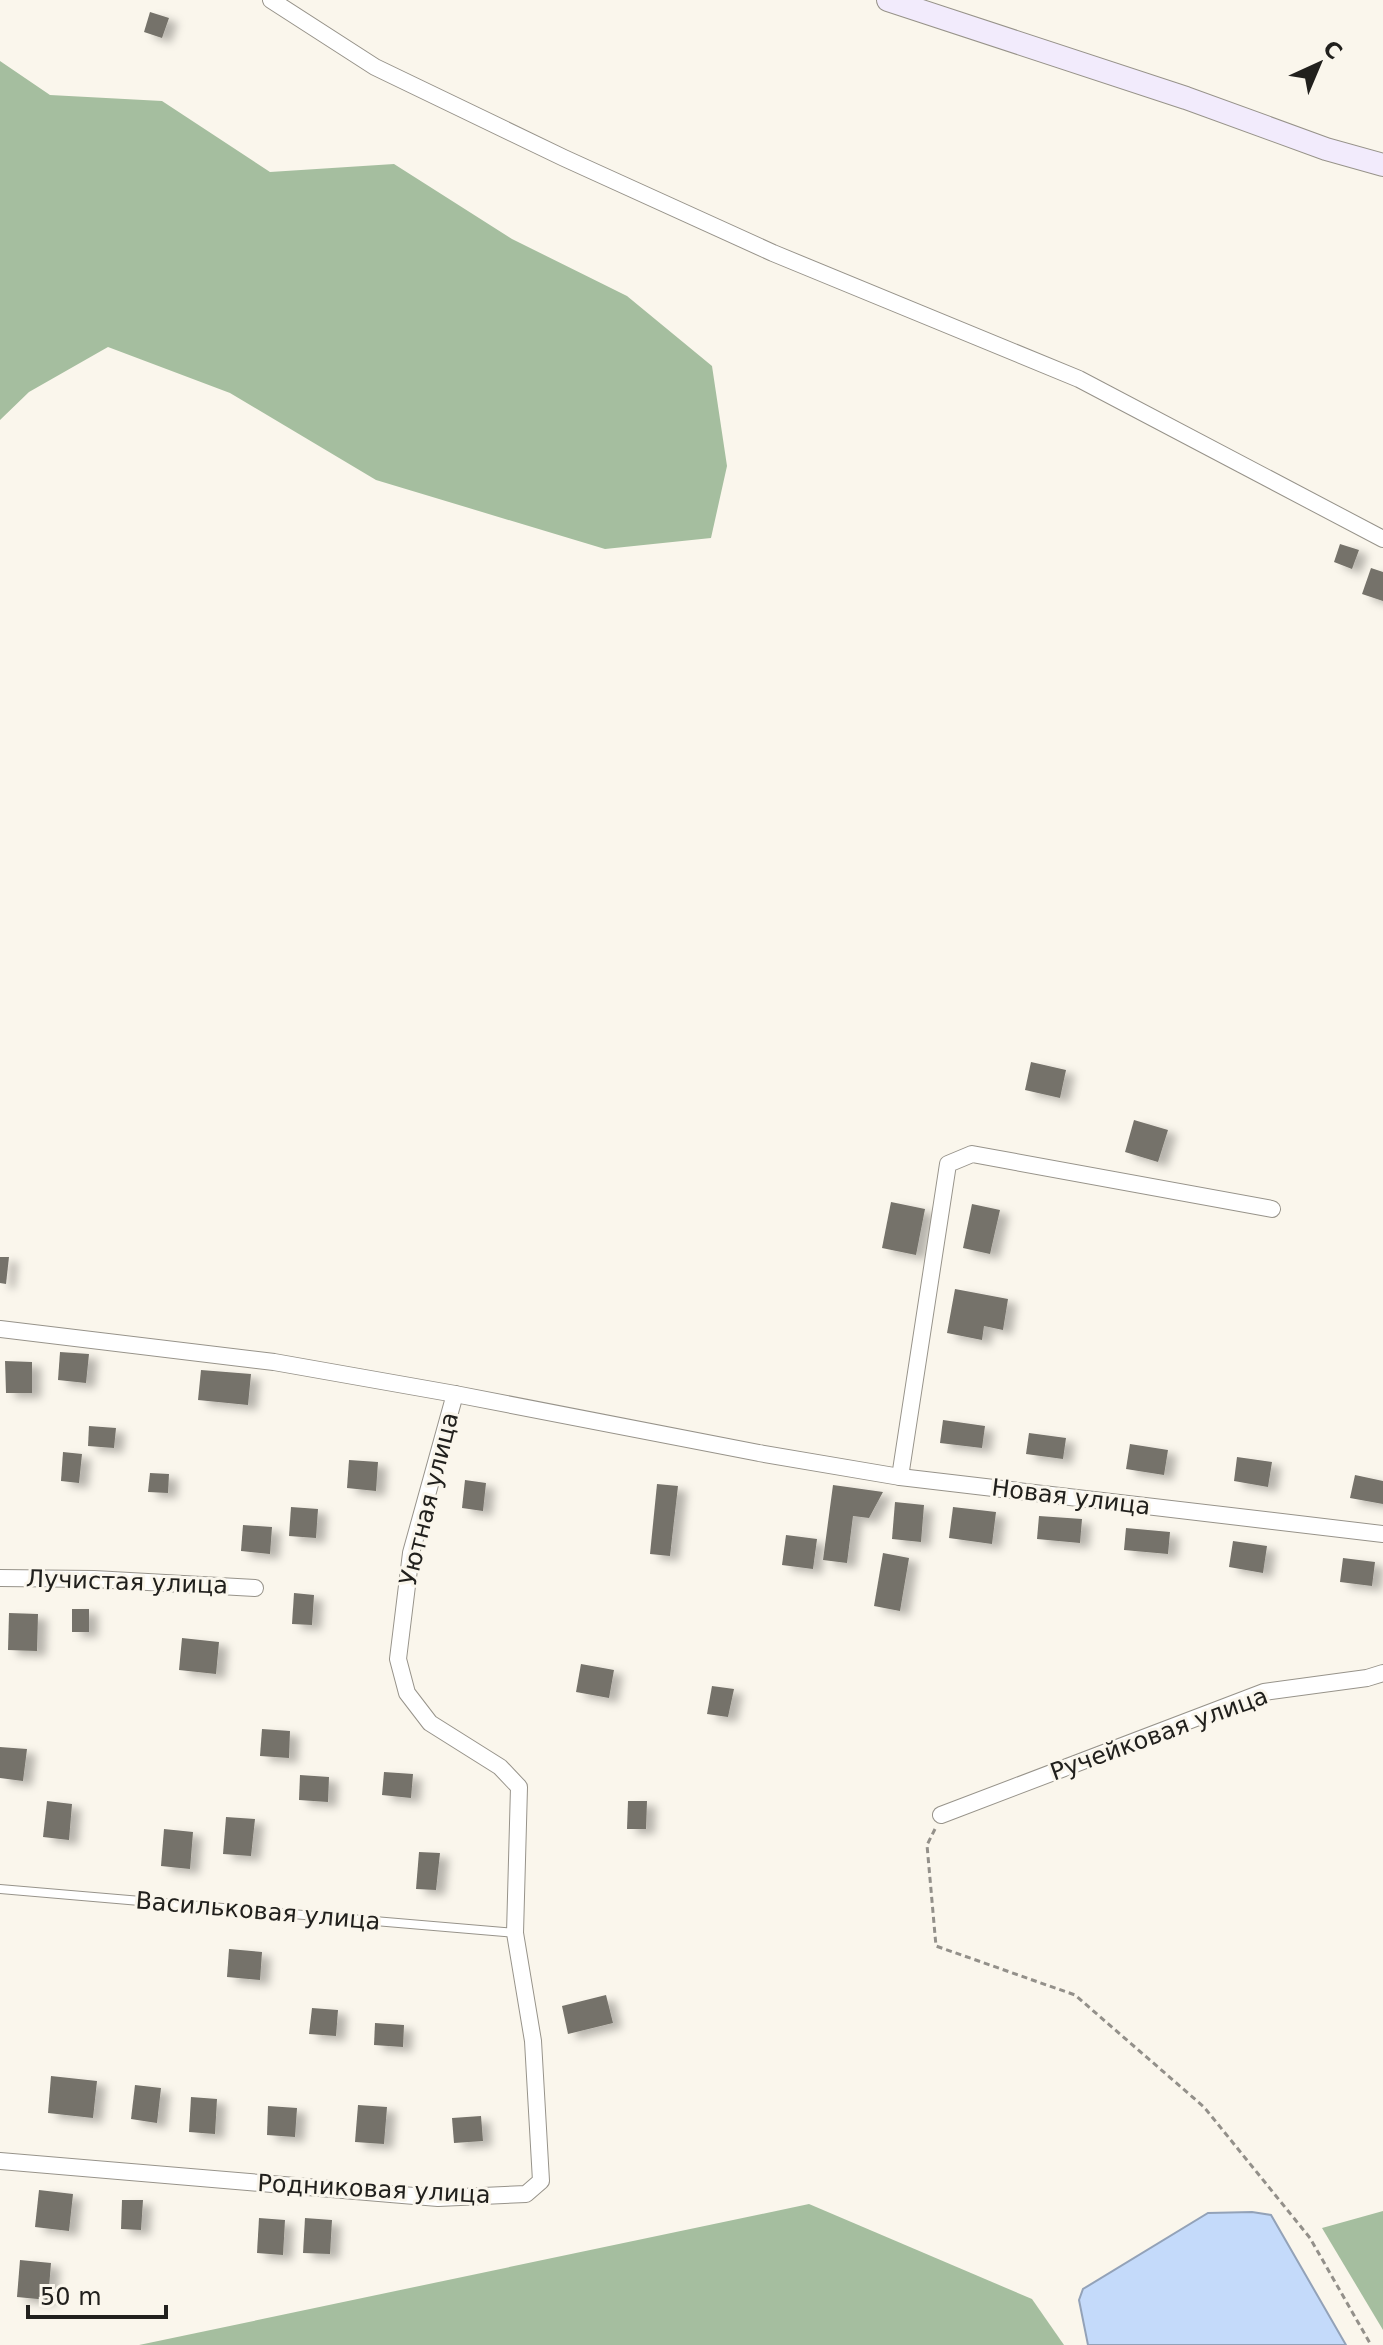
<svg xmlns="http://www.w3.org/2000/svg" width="1383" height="2345" font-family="'DejaVu Sans',sans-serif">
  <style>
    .forest { fill: #a5be9f }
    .water { fill: #c4dafa; stroke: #93a2b8; stroke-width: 2 }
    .building { fill: #75726a; filter: url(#shadow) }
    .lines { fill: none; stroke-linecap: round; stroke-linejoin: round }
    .lane-casing { stroke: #97938a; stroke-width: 10 }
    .street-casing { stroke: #97938a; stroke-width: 18 }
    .secondary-casing { stroke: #97938a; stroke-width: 24 }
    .path { stroke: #93908a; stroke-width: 3; stroke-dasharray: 6 4; stroke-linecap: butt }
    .lane { stroke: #fff; stroke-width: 8 }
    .street { stroke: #fff; stroke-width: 16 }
    .secondary { stroke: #f2ebfc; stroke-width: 22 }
    .labels { text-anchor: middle; stroke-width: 6; stroke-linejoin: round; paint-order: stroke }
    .street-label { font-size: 24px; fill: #21201d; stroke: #faf6ec }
  </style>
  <defs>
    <filter id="shadow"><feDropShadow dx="9" dy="5" stdDeviation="4" flood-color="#0004"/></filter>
  </defs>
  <rect width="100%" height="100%" fill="#faf6ec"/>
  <g class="forest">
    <polygon points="0,61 50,95 162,101 270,172 394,164 512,239 627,296 712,366 727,466 711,538 605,549 376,480 230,393 108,347 29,392 0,420"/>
    <polygon points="809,2204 1032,2299 1064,2345 139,2345"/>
    <polygon points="1383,2211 1383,2330 1322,2228"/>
  </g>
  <polygon class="water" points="1252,2212 1271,2215 1346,2345 1088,2345 1079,2300 1083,2289 1208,2213"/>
  <g class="building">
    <polygon points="150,12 169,18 162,38 144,32"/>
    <polygon points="1340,544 1359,550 1352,569 1334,562"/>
    <polygon points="1371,568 1383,572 1383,601 1362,594"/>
    <polygon points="1031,1062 1066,1070 1060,1098 1025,1090"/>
    <polygon points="1134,1120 1168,1130 1158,1162 1125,1152"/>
    <polygon points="891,1202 925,1209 916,1255 882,1248"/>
    <polygon points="972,1204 1000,1210 990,1254 963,1248"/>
    <polygon points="0,1257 9,1257 6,1284 0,1283"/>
    <polygon points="955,1289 1008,1299 1003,1330 984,1326 982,1340 947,1333"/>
    <polygon points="60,1352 89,1354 86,1383 58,1380"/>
    <polygon points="5,1361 32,1362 32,1393 6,1393"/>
    <polygon points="201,1370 251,1374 248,1405 198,1400"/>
    <polygon points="943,1420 985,1426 982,1448 940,1443"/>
    <polygon points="89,1426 116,1428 114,1448 88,1446"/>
    <polygon points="1029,1433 1066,1438 1063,1459 1026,1454"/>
    <polygon points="1130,1444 1168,1450 1164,1475 1126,1469"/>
    <polygon points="63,1452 82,1454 79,1483 61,1481"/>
    <polygon points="1237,1457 1272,1462 1268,1487 1234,1481"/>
    <polygon points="349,1460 378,1462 376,1491 347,1488"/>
    <polygon points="150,1473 169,1474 168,1493 148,1492"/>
    <polygon points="1355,1475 1383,1481 1383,1504 1350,1498"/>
    <polygon points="465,1480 486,1483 483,1511 462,1508"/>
    <polygon points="657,1484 678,1486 670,1556 650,1554"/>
    <polygon points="833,1485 883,1492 869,1518 853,1516 847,1563 823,1560"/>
    <polygon points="895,1502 924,1505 921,1542 892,1539"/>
    <polygon points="291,1507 318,1509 316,1538 289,1536"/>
    <polygon points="953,1507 996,1512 992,1544 949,1538"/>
    <polygon points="1039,1516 1082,1519 1080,1543 1037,1539"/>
    <polygon points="243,1525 272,1527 270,1554 241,1551"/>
    <polygon points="1126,1528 1170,1532 1168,1554 1124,1550"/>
    <polygon points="786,1535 817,1539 813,1569 782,1565"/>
    <polygon points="1233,1541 1267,1546 1263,1573 1229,1567"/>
    <polygon points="883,1553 909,1558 900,1611 874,1606"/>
    <polygon points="1343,1558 1375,1562 1372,1586 1340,1582"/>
    <polygon points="294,1593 314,1595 312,1625 292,1624"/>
    <rect x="72" y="1609" width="17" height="23"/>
    <polygon points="9,1613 38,1614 37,1651 8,1650"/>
    <polygon points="182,1638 219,1642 216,1674 179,1670"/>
    <polygon points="581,1664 614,1670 609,1698 576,1692"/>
    <polygon points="712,1686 734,1689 728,1717 707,1714"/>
    <polygon points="262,1729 290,1731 289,1758 260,1756"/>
    <polygon points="0,1747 27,1749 23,1781 0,1778"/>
    <polygon points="384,1772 413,1774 411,1798 382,1795"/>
    <polygon points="300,1775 329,1777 328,1802 299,1800"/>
    <polygon points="47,1801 72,1804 69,1840 43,1837"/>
    <polygon points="628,1801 647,1801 646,1829 627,1829"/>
    <polygon points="226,1817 255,1819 251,1856 223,1854"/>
    <polygon points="164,1829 193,1832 190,1869 161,1866"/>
    <polygon points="419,1852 440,1853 436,1890 416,1889"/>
    <polygon points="229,1949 262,1952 260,1980 227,1977"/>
    <polygon points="606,1995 613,2023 568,2034 562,2006"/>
    <polygon points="312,2008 338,2010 336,2036 309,2034"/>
    <polygon points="375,2023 404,2025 403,2047 374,2045"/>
    <polygon points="51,2076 97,2081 93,2118 48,2113"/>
    <polygon points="135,2085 161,2088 157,2123 131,2119"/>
    <polygon points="191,2097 217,2099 215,2134 189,2132"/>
    <polygon points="358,2105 387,2107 384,2144 355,2142"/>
    <polygon points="268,2106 297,2108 295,2137 267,2135"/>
    <polygon points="481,2116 483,2141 454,2143 452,2118"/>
    <polygon points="39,2190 73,2194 69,2231 35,2227"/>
    <polygon points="122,2200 143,2200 141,2230 121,2229"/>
    <polygon points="259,2218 285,2220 283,2255 257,2253"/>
    <polygon points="305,2218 332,2220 330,2254 303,2253"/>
    <polygon points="20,2260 51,2263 48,2300 17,2297"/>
  </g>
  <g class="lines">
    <defs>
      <polyline id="lane" points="0,1889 515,1933"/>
      <g id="street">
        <polyline points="271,0 375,67 564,158 773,253 1079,379 1383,539"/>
        <polyline points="0,1329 274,1362 455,1394 759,1453 900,1477 1383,1534"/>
        <polyline points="900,1477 948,1164 972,1154 1272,1209"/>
        <polyline points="0,1578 94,1579 255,1588"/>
        <polyline points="941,1815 1264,1692 1367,1678 1383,1673"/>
        <polyline points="0,2161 438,2198 526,2194 541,2181 533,2041 515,1933 519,1787 500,1767 430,1723 407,1693 398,1659 411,1553 455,1394"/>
      </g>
      <polyline id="secondary" points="888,0 1186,98 1326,149 1383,165"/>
    </defs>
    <use href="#lane" class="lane-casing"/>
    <use href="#street" class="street-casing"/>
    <use href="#secondary" class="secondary-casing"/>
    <polyline class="path" points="935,1829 927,1845 936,1946 1075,1995 1204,2107 1310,2238 1371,2345"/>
    <use href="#lane" class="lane"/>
    <use href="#street" class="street"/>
    <use href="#secondary" class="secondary"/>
  </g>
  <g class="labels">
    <g class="street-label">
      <text transform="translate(1071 1497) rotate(7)" y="8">Новая улица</text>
      <text transform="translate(429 1499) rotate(-76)" y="8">Уютная улица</text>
      <text transform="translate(127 1582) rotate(2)" y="8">Лучистая улица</text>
      <text transform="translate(1159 1734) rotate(-20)" y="8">Ручейковая улица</text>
      <text transform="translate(258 1911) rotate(5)" y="8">Васильковая улица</text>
      <text transform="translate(374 2189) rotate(3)" y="8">Родниковая улица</text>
    </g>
  </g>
  <g transform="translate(1319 64) rotate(44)" stroke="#faf6ec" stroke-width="6" paint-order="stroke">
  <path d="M0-6L14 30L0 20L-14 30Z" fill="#21201d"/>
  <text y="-12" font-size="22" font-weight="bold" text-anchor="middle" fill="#21201d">С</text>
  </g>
  <path d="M28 2305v12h138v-12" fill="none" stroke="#21201d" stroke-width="4"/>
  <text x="40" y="2305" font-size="24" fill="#21201d" stroke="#faf6ec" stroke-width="6" paint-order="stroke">50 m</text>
</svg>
